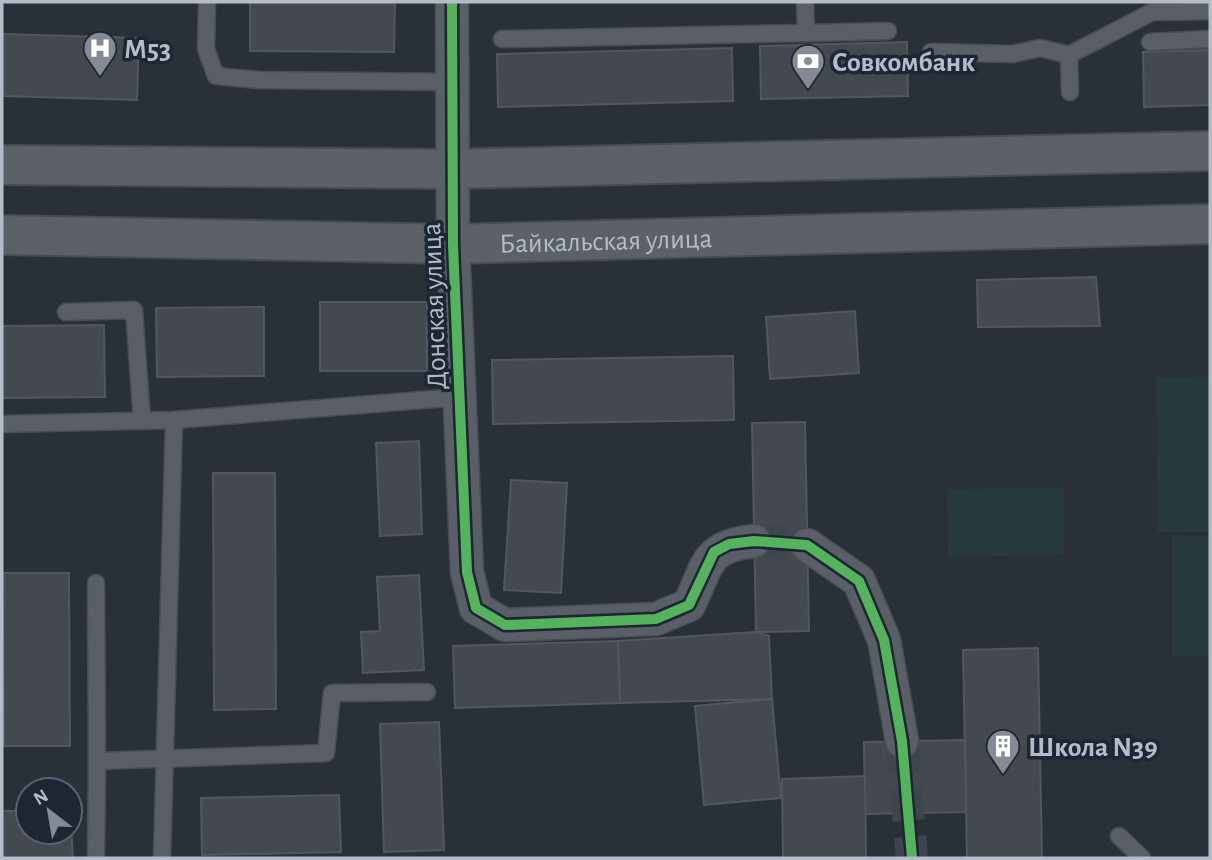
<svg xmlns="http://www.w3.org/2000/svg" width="1212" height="860" font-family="'Alegreya Sans',sans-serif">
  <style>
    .green { fill: #273a3e }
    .building { fill: #444950; stroke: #52575f; stroke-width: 2 }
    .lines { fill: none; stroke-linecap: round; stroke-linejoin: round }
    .street-tunnel { stroke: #3f454e; stroke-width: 32; stroke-dasharray: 32 16; stroke-linecap: butt }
    .lane-casing { stroke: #484c53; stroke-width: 19 }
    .street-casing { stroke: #484c53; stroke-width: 35 }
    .primary-casing { stroke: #484c55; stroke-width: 42 }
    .lane { stroke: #5a5e66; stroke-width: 16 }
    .street { stroke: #5a5e66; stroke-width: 32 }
    .primary { stroke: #5c6168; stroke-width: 38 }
    .cycleway-casing { stroke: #1d2633; stroke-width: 15 }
    .cycleway { stroke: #56b35d; stroke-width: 10 }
    .labels { text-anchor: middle; stroke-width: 7; stroke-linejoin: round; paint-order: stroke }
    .poi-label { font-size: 28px; font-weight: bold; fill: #b4bcc9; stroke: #1d2633; text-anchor: start }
    .street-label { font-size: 28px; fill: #b4bcc9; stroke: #1d2633 }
  </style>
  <rect width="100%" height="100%" fill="#2a3038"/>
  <g class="green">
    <polygon points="1156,377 1210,378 1210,532 1158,532"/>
    <polygon points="1064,488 1064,555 948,557 947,489"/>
    <polygon points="1172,535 1210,537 1210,657 1172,656"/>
  </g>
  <g class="building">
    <polygon points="250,2 395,2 394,52 250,51"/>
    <polygon points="2,34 139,38 137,100 2,96"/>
    <polygon points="907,42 908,96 761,99 760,46"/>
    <polygon points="732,48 733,101 498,107 497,54"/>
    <polygon points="1210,50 1210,105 1144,107 1143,52"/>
    <polygon points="1096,277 1100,326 978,327 977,280"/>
    <rect x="320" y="302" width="107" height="69"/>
    <polygon points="264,307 264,376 157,377 156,308"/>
    <polygon points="855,311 859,373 770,379 766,317"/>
    <polygon points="104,325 105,397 2,398 2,326"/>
    <polygon points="733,356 734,420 493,424 492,360"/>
    <polygon points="805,422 809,631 756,632 752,423"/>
    <polygon points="419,441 422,534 380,536 376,443"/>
    <polygon points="213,473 275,473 276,709 214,710"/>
    <polygon points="511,480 567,483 561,593 504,590"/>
    <polygon points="3,573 69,573 70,746 4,746"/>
    <polygon points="419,575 424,670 363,673 361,632 380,631 377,577"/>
    <polygon points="756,632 769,636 772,699 620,703 618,641"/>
    <polygon points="618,641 620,703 455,708 453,646"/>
    <polygon points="1038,648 1042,858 967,858 963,650"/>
    <polygon points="772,699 781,798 704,805 695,706"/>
    <polygon points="439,722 444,850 384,852 380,724"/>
    <polygon points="965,740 966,812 865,814 864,742"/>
    <polygon points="865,776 866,858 783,858 782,779"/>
    <polygon points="339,795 341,852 202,855 201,798"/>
    <polygon points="70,810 73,858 2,858 2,811 28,811 28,832 70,832"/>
  </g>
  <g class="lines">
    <g class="street-tunnel">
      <polyline points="754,541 807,545"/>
      <polyline points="902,741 912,858"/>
    </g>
    <defs>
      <g id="lane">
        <polyline points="207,2 206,49 216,76 259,80 452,82"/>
        <polyline points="806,33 888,31"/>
        <polyline points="502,39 806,33 805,2"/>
        <polyline points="1150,42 1210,39"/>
        <polyline points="931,52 1013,54 1040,48 1069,55 1152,12 1210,11"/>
        <polyline points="1069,55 1070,92"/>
        <polyline points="66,312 134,310 142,421"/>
        <polyline points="2,424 174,420 460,397"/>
        <polyline points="96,583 97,761 326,753 332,693 427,692"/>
        <polyline points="1119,836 1142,858"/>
        <polyline points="96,858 97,761"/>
        <polyline points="162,858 174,420"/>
      </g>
      <g id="street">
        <path d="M 452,2 L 453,244 L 467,572 L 476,608 L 505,625 L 656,619 L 689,605 C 709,564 704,547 754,541"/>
        <polyline points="807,545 859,581 884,640 902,741"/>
      </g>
      <g id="primary">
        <polyline points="2,165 451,169 1210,151"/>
        <path id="s1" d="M 2,235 L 453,244 L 1210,224"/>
      </g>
    </defs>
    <use href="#lane" class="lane-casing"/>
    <use href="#street" class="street-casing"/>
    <use href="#primary" class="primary-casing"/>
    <use href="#lane" class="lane"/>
    <use href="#street" class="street"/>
    <use href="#primary" class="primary"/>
    <defs>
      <polyline id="cycleway" points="452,2 453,244 467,572 476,608 505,625 656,619 689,605 714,552 729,544 754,541 807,545 859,581 884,640 902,741 912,858"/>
    </defs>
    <use href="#cycleway" class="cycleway-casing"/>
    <use href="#cycleway" class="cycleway"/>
  </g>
  <defs>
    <symbol id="hospital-pin" viewBox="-11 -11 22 30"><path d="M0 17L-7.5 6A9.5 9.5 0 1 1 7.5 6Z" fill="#848b96" stroke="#1d2633"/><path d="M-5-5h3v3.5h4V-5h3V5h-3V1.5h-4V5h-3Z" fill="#fff"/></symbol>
    <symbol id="bank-pin" viewBox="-11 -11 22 30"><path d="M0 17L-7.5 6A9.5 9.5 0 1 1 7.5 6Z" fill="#848b96" stroke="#1d2633"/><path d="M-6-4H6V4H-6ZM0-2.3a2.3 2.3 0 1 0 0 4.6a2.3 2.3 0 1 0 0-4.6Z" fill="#fff"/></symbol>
    <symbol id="building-pin" viewBox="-11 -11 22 30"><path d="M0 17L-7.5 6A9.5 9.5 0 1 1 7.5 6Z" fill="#848b96" stroke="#1d2633"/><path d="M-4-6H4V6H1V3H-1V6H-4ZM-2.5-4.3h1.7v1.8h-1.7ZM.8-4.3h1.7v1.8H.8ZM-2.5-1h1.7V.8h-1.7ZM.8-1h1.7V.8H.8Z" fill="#fff"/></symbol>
  </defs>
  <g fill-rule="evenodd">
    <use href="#hospital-pin" x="81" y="29" width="38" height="52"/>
    <use href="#bank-pin" x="789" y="42" width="38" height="52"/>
    <use href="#building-pin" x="984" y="727" width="38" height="52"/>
  </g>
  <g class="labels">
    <g class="poi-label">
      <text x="124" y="58">М53</text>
      <text x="832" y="71">Совкомбанк</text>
      <text x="1028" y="756">Школа N39</text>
    </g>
    <g class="street-label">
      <text dy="10" stroke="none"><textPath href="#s1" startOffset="604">Байкальская улица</textPath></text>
      <text transform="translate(433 306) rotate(-92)" y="10">Донская улица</text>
    </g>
  </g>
  <rect width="1212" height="860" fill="none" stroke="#b4bcc9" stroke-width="7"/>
  <g transform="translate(49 811) rotate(329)"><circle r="33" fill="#1d2633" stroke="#59626f" stroke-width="2"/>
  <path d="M0-5L12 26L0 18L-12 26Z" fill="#848b96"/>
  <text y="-10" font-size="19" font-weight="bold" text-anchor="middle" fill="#b4bcc9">N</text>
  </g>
</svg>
